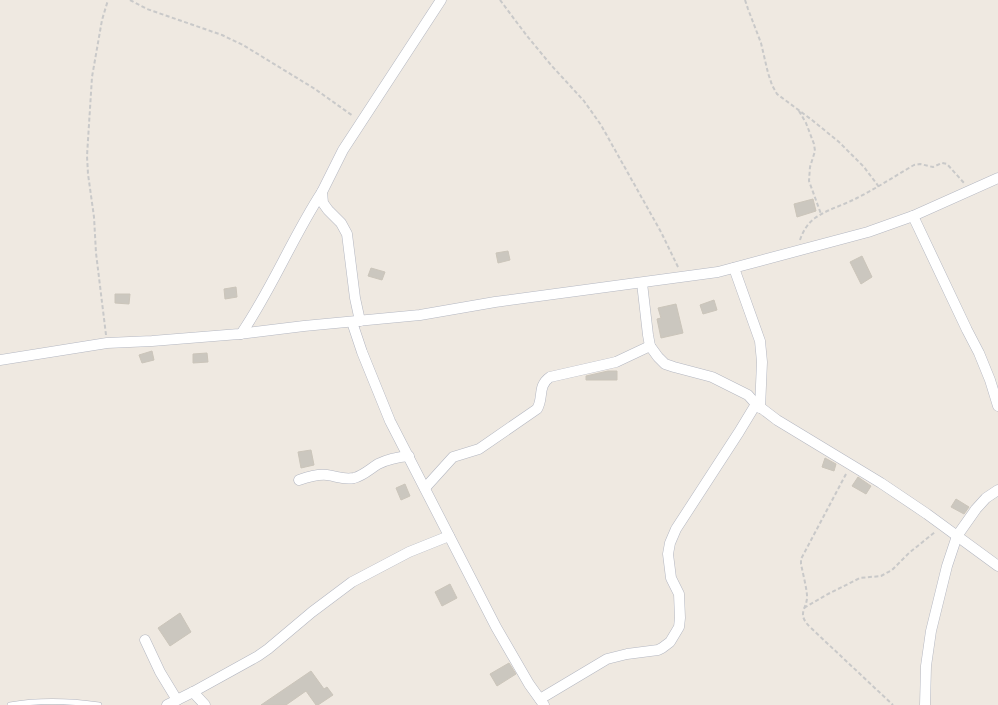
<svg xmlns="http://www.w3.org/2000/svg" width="998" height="705" font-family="'Archivo Narrow',sans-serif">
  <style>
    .building { fill: #cbc7bf; stroke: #cbc5ba }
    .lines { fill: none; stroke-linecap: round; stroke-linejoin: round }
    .service-casing { stroke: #b4b7c1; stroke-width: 6 }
    .minor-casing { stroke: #b4b7c1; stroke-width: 11 }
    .path { stroke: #c9c9c9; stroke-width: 2; stroke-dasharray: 4 2.5; stroke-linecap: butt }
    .service { stroke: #fff; stroke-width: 5 }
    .minor { stroke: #fff; stroke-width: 10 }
  </style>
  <rect width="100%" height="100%" fill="#efe9e1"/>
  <g class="building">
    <polygon points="813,199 816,211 797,217 794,204"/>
    <polygon points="508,251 510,260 498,263 496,253"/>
    <polygon points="862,256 872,277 861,284 850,262"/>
    <polygon points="371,268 385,272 382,280 368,276"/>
    <polygon points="236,287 237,297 225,299 224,289"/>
    <polygon points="115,294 130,294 129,304 115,303"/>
    <polygon points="714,300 717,310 703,314 700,305"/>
    <polygon points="676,304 683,333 661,338 657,319 661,318 658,308"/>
    <polygon points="152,351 154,360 142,363 139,355"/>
    <polygon points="207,353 208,362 193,363 193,354"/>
    <polygon points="608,371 617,371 617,380 586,380 586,376"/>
    <polygon points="311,450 314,465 301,468 298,452"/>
    <polygon points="825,458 836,464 834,471 822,467"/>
    <polygon points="858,477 871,486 866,494 852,486"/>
    <polygon points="405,484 410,496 401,500 396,488"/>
    <polygon points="956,499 969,507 964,514 951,507"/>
    <polygon points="450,584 457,598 442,606 435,592"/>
    <polygon points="180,613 191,632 170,646 158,628"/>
    <polygon points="509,663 516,674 497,686 490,674"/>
    <polygon points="311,671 324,689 327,687 333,695 318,705 316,705 306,691 286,705 261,705"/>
  </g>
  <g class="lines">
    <defs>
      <path id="service" d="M 10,705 C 39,700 70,701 99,705"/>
      <g id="minor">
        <polyline points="913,216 967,330 979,353 990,380 998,406"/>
        <polyline points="734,268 760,341 762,362 760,408"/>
        <polyline points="642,283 648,335 650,346 658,357 665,364 674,367 712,377 748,395 756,404 777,420 881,483 927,514 998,566"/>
        <polyline points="360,321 355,298 347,234 341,223 328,210 323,203 322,192 343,150 441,0"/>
        <polyline points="352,322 362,352 390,421 496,627 529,684 544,705"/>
        <path d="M 241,334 C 272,289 292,238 322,192"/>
        <polyline points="0,360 107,343 152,341 239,334 304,326 420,315 495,302 718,272 868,232 913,216 998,178"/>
        <path d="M 299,480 C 308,477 317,474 327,475 C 337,476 342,480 354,478 C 363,476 370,469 378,464 C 388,459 398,457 409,456"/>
        <path d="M 425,488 L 453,457 L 479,449 L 537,409 C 544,398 537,386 550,377 L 616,362 L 650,346"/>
        <polyline points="145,640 160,672 177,700"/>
        <polyline points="193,692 205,705"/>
        <polyline points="540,699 607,659 627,654 658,650 662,648 670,642 679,627 680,618 679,594 671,578 668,554 670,543 676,529 739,432 756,404"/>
        <polyline points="167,705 193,692 258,656 268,649 312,612 352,582 409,552 449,536"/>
        <polyline points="925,705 926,666 931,631 947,566 957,536 976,509 986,498 998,490"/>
      </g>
    </defs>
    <use href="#service" class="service-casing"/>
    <use href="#minor" class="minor-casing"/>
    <g class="path">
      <polyline points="130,0 147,9 222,35 243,45 315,89 353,116"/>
      <polyline points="500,0 527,36 551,65 584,101 601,125 661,232 678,267"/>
      <polyline points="745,0 748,9 761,43 768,73 772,85 777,94 812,120 839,142 864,167 879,187"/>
      <polyline points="799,111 806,123 814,144 815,151 810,167 809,181 821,214"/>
      <path d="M 800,240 C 803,231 808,223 815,218 C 828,209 844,205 857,198 C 877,188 895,176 914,165 L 920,164 L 933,167 L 942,163 L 947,164 L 964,183"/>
      <polyline points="106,335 96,253 94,217 88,174 87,156 92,77 102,20 108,0"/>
      <path d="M 846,474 L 801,559 L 801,564 C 803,574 806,585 807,595 C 808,609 795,613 811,628 L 893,705"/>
      <polyline points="804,608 828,594 860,578 881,576 892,570 909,553 935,532"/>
    </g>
    <use href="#service" class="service"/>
    <use href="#minor" class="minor"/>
  </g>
</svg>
